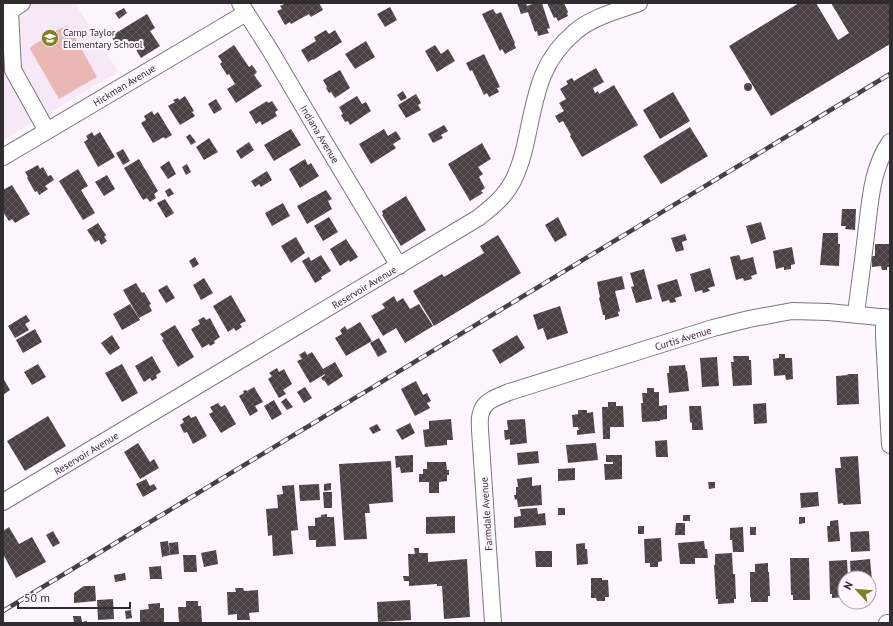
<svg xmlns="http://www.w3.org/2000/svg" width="893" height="626" font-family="'PT Sans',sans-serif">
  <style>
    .built { fill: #f7e8f8 }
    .green { fill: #ebb7b5 }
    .building { fill: url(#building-cross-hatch) }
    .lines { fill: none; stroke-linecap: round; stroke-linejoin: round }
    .minor-casing { stroke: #7d757d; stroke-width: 18 }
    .minor { stroke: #fff; stroke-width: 16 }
    .rail-casing { stroke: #464146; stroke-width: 4.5 }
    .rail { stroke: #fef5ff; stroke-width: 3; stroke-dasharray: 9; stroke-linecap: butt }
    .labels { text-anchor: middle; stroke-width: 4; stroke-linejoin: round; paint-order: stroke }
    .poi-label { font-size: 10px; fill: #302c30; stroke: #fef5ff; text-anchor: start }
    .street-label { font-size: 10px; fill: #302c30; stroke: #fef5ff }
  </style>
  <defs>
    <pattern id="building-cross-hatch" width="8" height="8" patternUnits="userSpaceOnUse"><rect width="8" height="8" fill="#4b4145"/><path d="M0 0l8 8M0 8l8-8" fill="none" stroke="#635a5e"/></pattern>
  </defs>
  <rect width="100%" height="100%" fill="#fef5ff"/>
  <polygon class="built" points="3,3 75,3 118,72 3,140"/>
  <polygon class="green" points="67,26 71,30 97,77 59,99 30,49 32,46 59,29"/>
  <g class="building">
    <polygon points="286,3 319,3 323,10 311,17 309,14 291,24 290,22 285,25 277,11 282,9 280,6"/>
    <polygon points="517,3 526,3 527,6 535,3 542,3 550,28 547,29 549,33 538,36 537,31 535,32 528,12 521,14"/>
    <polygon points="547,3 564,3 568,12 567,13 568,16 558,21 556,17 554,18"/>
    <polygon points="799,3 816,3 838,40 849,33 831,3 890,3 890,44 771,116 729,46"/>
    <polygon points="390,7 397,20 385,27 377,14"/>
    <polygon points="124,8 127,13 119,19 115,13"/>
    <polygon points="493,9 496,14 501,12 515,43 514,44 516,48 505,54 502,49 500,51 482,14"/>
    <polygon points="147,14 155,28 150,31 160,46 141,58 135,48 133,49 127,39 117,45 111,36"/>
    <polygon points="326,30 329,34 335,30 342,42 313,60 313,59 308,62 301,50 316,41 314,37"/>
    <polygon points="366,41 375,57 355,69 345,54"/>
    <polygon points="234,45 249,67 252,65 257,72 254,75 262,86 236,103 227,89 235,84 229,74 227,75 220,64 222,62 218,56"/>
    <polygon points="435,45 441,54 448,49 455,61 437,72 425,51"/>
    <polygon points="484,54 500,87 497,88 499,92 489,97 487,93 484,95 472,70 470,71 466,63"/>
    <polygon points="596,68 604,82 593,88 595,93 598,91 599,94 614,85 638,125 582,157 570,136 571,135 563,121 559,123 555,116 564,111 559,103 566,99 560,89 568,84 566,81 572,78 574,81"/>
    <polygon points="340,70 350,88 335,98 331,92 329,93 326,88 327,87 323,80"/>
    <circle cx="748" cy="87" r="4"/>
    <polygon points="403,91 407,98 401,101 397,95"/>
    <polygon points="673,92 690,121 660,139 643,110"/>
    <polygon points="416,94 421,103 418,105 421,110 406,118 398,105"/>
    <polygon points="185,96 194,111 192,112 195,116 180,125 168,106 175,102 173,100 178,98 179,100"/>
    <polygon points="357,96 362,104 366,102 371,111 350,125 348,121 345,122 341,115 343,114 339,107"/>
    <polygon points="216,99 222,109 214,114 208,104"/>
    <polygon points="267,101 268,103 272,101 278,110 275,112 277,116 262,125 260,121 256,124 249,112"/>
    <polygon points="152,111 154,115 158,112 172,135 165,139 164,137 153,143 141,123 146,120 144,116"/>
    <polygon points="444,125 448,131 441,135 443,138 433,143 428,134"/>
    <polygon points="690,127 708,156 661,184 643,156"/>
    <polygon points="291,129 301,145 274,161 264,145"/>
    <polygon points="384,129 388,136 396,131 401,139 393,144 396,148 371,164 359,144"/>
    <polygon points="92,132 94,136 100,132 115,157 98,167 84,142 88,139 86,136"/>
    <polygon points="190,134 196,142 191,145 186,137"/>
    <polygon points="209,138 218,152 204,160 196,147"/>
    <polygon points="249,142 254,150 241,159 236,151"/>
    <polygon points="482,143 491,159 478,167 483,174 479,177 485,188 481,191 483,193 470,201 448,164"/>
    <polygon points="123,149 130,161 123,165 116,153"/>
    <polygon points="139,159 158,191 154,194 156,198 150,202 147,198 143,200 124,168"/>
    <polygon points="305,159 308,165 311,163 319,176 300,188 289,169"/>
    <polygon points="169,161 176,174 168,179 160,167"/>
    <polygon points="187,164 191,172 186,175 182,167"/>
    <polygon points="38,165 40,169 43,167 48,176 51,175 54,180 45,186 48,189 39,195 37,191 35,192 27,178 28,177 25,172"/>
    <polygon points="78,169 88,186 81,190 95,213 83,220 59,181"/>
    <polygon points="267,171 272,180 261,187 259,184 255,187 251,181"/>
    <polygon points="107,175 115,189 104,196 95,182"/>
    <polygon points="12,185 30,214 15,223 12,219 9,221 3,212 3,190"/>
    <polygon points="170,188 174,194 168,197 165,191"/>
    <polygon points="326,190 332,199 328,201 332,209 307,224 297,206"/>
    <polygon points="406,196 426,230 401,246 382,215 383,214 382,211"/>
    <polygon points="165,199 174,213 166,218 157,203"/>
    <polygon points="283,203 290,216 272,226 265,213"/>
    <polygon points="842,209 856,209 855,230 845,229 846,226 841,226"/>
    <polygon points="329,217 338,232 323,241 314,226"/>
    <polygon points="558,217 567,235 555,242 545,225"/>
    <polygon points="761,222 766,239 751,244 746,226"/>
    <polygon points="98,223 106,235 104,237 107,241 101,245 99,240 95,242 87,230"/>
    <polygon points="823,233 838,233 838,244 840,244 839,266 820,265"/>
    <polygon points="685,234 687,240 682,242 684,250 676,252 671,238"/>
    <polygon points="498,235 521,273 434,326 413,291 442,274 444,277 484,253 480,246"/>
    <polygon points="296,237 305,253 291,263 281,246"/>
    <polygon points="346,239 358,257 350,262 349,260 340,266 330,249"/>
    <polygon points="875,244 890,244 890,267 887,267 887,270 882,270 881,266 872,267 872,256 875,256"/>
    <polygon points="792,247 795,264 791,265 791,269 784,270 784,267 776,269 773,251"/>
    <polygon points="321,255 331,271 321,277 322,279 315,283 302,261 309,257 311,261"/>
    <polygon points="739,255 741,260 753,257 757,274 751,276 752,279 744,281 743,278 736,280 730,257"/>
    <polygon points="195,257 199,264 193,268 189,261"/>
    <polygon points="710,268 715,286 708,288 710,291 703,293 702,290 695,292 690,274"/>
    <polygon points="644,269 652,299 636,303 631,287 634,286 630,273"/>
    <polygon points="622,276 625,289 615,291 620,311 618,312 619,316 605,320 605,315 603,315 599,298 600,297 597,282"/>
    <polygon points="204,278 213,293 201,300 193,285"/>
    <polygon points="677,279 682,296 675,298 676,302 670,303 669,300 662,302 657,285"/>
    <polygon points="136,283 142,293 144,292 151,304 149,305 152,311 139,318 123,290"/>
    <polygon points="167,285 175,298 166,303 158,290"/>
    <polygon points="231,295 246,321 240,324 242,327 236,331 234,328 228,332 213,306"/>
    <polygon points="394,296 397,302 403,298 410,309 419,304 433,326 405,343 396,328 383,336 371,316 385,308 382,304"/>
    <polygon points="130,304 140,320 122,330 113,314"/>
    <polygon points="560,306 568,333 547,340 543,328 538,330 533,315"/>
    <polygon points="26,315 30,321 25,324 29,330 15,338 8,326"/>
    <polygon points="204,317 206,320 210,318 220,337 214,341 215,343 210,346 209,344 202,348 191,329 200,324 198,320"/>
    <polygon points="360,322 372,341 346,356 335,338 342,334 340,330 345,326 347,330"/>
    <polygon points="175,325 194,357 178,367 162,340 164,339 160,334"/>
    <polygon points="35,329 42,342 23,353 16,340"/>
    <polygon points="112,335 120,348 110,355 101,343"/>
    <polygon points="517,335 525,348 500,364 492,350"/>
    <polygon points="379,338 387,352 378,357 370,343"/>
    <polygon points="305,351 307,355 312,352 323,369 335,362 343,376 328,386 324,380 323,381 321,378 325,375 325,374 310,383 297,361 302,359 299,355"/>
    <polygon points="779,354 785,354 785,358 792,358 793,379 786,380 785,375 774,376 773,359 779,358"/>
    <polygon points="152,356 161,372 156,375 157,378 152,381 150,378 144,382 135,366"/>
    <polygon points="733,356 749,356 749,360 751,360 752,385 733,386 731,362 734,362"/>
    <polygon points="717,357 719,386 702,387 700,358"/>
    <polygon points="38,364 46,377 32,385 24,372"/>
    <polygon points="122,364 138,393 122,402 105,373"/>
    <polygon points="685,365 686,371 687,371 689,391 669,393 667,373 669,373 669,366"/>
    <polygon points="277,368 279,372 284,369 292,384 283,390 286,394 279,398 268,379 272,376 269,373"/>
    <polygon points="847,374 858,374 859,404 837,405 836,376 848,375"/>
    <polygon points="3,378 10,390 3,395"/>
    <polygon points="416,381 423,395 427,393 431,401 427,403 430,408 415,416 401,389"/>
    <polygon points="254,387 263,402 255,406 258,411 250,416 239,396 244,393 243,391 246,390 247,391"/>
    <polygon points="305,387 312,398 304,403 297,392"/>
    <polygon points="647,388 654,388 654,392 659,392 659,406 667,405 667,419 660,420 660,421 642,422 641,403 643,403 642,393 647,393"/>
    <polygon points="286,398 293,407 287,410 281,402"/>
    <polygon points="274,400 282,414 272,420 264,406"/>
    <polygon points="608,402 616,402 616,406 623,406 624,427 610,427 610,439 603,439 602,407 608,407"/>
    <polygon points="218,403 221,407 225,405 236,424 221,433 209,414 213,412 210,407"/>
    <polygon points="766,403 767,423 754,424 753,404"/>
    <polygon points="689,406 701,406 703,430 692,430 692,423 690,422"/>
    <polygon points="578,410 587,410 587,413 593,412 595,433 577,435 577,430 579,430 578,427 573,427 572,415 578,414"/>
    <polygon points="189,415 191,418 196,416 207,436 193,444 187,432 184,433 180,425 184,422 182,419"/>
    <polygon points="48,416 66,446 25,471 7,441"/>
    <polygon points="451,419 453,440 447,440 447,445 425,447 423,430 429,429 429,421"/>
    <polygon points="525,419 527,443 510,445 510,439 505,440 504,430 508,430 507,420"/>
    <polygon points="410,423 415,433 402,440 396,430"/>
    <polygon points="377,424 381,430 373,434 369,428"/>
    <polygon points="667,440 668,457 656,457 655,441"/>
    <polygon points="138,443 150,462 154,459 159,468 140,479 124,452"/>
    <polygon points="596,443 598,460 568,463 566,445"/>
    <polygon points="538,451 539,463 518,465 517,453"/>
    <polygon points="413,455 413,472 401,473 400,467 396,468 395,456"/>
    <polygon points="606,455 622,455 622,479 605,480 604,464 613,464 613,462 606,462"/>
    <polygon points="858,456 861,504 843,505 843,503 838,504 835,468 841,468 840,457"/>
    <polygon points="391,461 393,502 369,504 370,513 365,513 367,539 344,540 339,464"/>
    <polygon points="427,462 446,462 447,470 449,470 449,475 447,475 447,481 439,482 439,493 429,493 429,482 419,482 419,474 423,474 423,469 427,469"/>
    <polygon points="575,468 575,480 558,481 558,469"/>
    <polygon points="532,477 532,486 541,485 542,505 518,507 517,499 515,500 514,495 516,495 516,487 518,487 517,479"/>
    <polygon points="146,479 150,486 154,484 157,489 143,497 136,484"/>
    <polygon points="708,482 715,482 715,488 709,489"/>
    <polygon points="331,483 331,490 324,491 324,484"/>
    <polygon points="319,484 320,500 300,501 299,485"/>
    <polygon points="294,485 298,530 291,531 293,554 273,556 272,535 268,536 266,509 278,508 277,495 283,494 282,486"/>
    <polygon points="323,492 332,492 332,508 324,508"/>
    <polygon points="818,492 819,506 801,508 800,493"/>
    <polygon points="537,508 538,514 545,513 546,525 514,528 514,517 521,516 520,509"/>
    <rect x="558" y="508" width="7" height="7"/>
    <polygon points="327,514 327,517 334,517 336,546 316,547 316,540 309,540 308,526 315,526 315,518 321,517 321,515"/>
    <rect x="683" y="515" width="7" height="6"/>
    <polygon points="455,516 455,533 426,534 426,517"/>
    <polygon points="799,517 805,517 805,523 799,524"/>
    <polygon points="838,520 840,541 828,542 827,526 830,526 830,521"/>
    <polygon points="676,523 685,523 685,535 675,535"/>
    <rect x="638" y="526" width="6" height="8"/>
    <polygon points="9,527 19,544 32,537 46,562 16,578 3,554 3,531"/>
    <polygon points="743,527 744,552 733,552 732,540 730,540 730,528"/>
    <rect x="750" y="527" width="6" height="8"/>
    <polygon points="53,531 60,543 53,547 46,535"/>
    <polygon points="869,531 870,551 851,552 850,532"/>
    <polygon points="661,538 662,561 658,562 658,567 650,567 650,563 645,563 644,539"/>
    <polygon points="168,541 170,555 162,557 160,542"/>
    <polygon points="704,541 705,549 707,549 708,558 695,558 695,564 680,564 678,543"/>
    <polygon points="178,542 179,554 170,555 169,543"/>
    <polygon points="585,543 585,549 587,549 588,564 577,565 576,544"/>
    <polygon points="414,548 419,548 419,553 428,553 428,562 467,559 470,617 444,619 442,586 437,586 437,584 409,586 409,581 404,581 403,576 409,576 408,554 415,554"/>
    <polygon points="216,550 218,564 204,567 201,553"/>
    <polygon points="535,551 552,551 552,567 536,567"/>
    <polygon points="732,553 733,574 735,574 736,599 734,599 734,603 718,604 718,599 716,599 714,565 715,565 715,554"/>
    <polygon points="183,555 196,555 197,572 184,572"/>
    <polygon points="790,558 809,558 810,600 793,600 793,595 791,595"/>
    <polygon points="870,559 873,591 869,592 869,578 851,578 850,561"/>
    <polygon points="847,560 848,578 845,578 845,597 832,598 832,594 830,594 829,561"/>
    <polygon points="768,563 768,572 769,572 770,596 768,596 768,602 751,602 751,597 750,597 750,572 755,572 755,564"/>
    <polygon points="161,566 162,579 150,579 149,567"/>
    <polygon points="125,573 126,580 115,582 114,575"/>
    <polygon points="591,578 602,578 602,580 608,580 609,597 605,597 605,601 597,601 596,598 591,598"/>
    <polygon points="84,586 95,586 96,601 74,603 74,593"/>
    <polygon points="235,588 243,588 244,591 258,590 259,612 249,613 250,620 237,620 237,614 228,615 227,592 236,592"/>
    <polygon points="113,599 114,619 98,620 97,600"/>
    <polygon points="410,600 411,620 378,622 377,602"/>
    <polygon points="186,601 198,601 198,606 201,606 202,623 179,623 178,607 186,607"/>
    <polygon points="160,603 160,608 164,608 164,623 140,623 140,610 149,609 148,604"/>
    <polygon points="131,610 132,618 126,619 125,611"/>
    <polygon points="73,616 81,616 82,622 87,621 87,623 74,623"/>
  </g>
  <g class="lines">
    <defs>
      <g id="minor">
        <polyline points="6,3 10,11 13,70 47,131"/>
        <polyline points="240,3 270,50 316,128 399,266"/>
        <polyline points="10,11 22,3"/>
        <polyline points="3,157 246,13"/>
        <path d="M 856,314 C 859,288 863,262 866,235 C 870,204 871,169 890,142"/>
        <polyline points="884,317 884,336 890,445"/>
        <path d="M 3,502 L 478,218 C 493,206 504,198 513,181 C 520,167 524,152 527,137 C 536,95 540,61 575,32 C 592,17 617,11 639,3"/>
        <path d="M 493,623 L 480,430 C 480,425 479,418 481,413 C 484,400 498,397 509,392 L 713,328 L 749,319 L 792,311 L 828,312 L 890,318"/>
        <polyline points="887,623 890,623"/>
      </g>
    </defs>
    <use href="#minor" class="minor-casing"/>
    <use href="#minor" class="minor"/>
    <defs>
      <polyline id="rail" points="3,611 890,74"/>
    </defs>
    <use href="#rail" class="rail-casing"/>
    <use href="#rail" class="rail"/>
  </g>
  <defs>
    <symbol id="school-disc" viewBox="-11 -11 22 22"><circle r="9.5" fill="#827f27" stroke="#fef5ff"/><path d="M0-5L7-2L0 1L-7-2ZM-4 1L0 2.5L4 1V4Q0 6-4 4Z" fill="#fff"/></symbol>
  </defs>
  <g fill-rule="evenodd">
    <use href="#school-disc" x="40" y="28" width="20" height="20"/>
  </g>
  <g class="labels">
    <g class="poi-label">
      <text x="63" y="36">Camp Taylor<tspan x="63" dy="12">Elementary School</tspan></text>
    </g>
    <g class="street-label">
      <text transform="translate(124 85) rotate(-31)" y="4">Hickman Avenue</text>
      <text transform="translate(320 134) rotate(59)" y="4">Indiana Avenue</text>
      <text transform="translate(364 287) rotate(-31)" y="4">Reservoir Avenue</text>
      <text transform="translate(683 338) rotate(-17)" y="4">Curtis Avenue</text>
      <text transform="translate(86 453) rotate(-31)" y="4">Reservoir Avenue</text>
      <text transform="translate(486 514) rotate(-94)" y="4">Farmdale Avenue</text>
    </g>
  </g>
  <rect width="893" height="626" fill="none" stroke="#302c30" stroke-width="8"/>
  <g transform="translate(857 590) rotate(296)"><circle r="19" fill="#fef5ff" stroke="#aca5ac"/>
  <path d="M0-3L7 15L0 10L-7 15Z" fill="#827f27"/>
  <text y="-6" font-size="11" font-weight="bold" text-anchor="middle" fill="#302c30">N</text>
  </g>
  <path d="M18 602v6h112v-6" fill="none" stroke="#302c30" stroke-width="2"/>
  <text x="24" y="602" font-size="12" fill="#302c30" stroke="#fef5ff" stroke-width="3" paint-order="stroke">50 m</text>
</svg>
